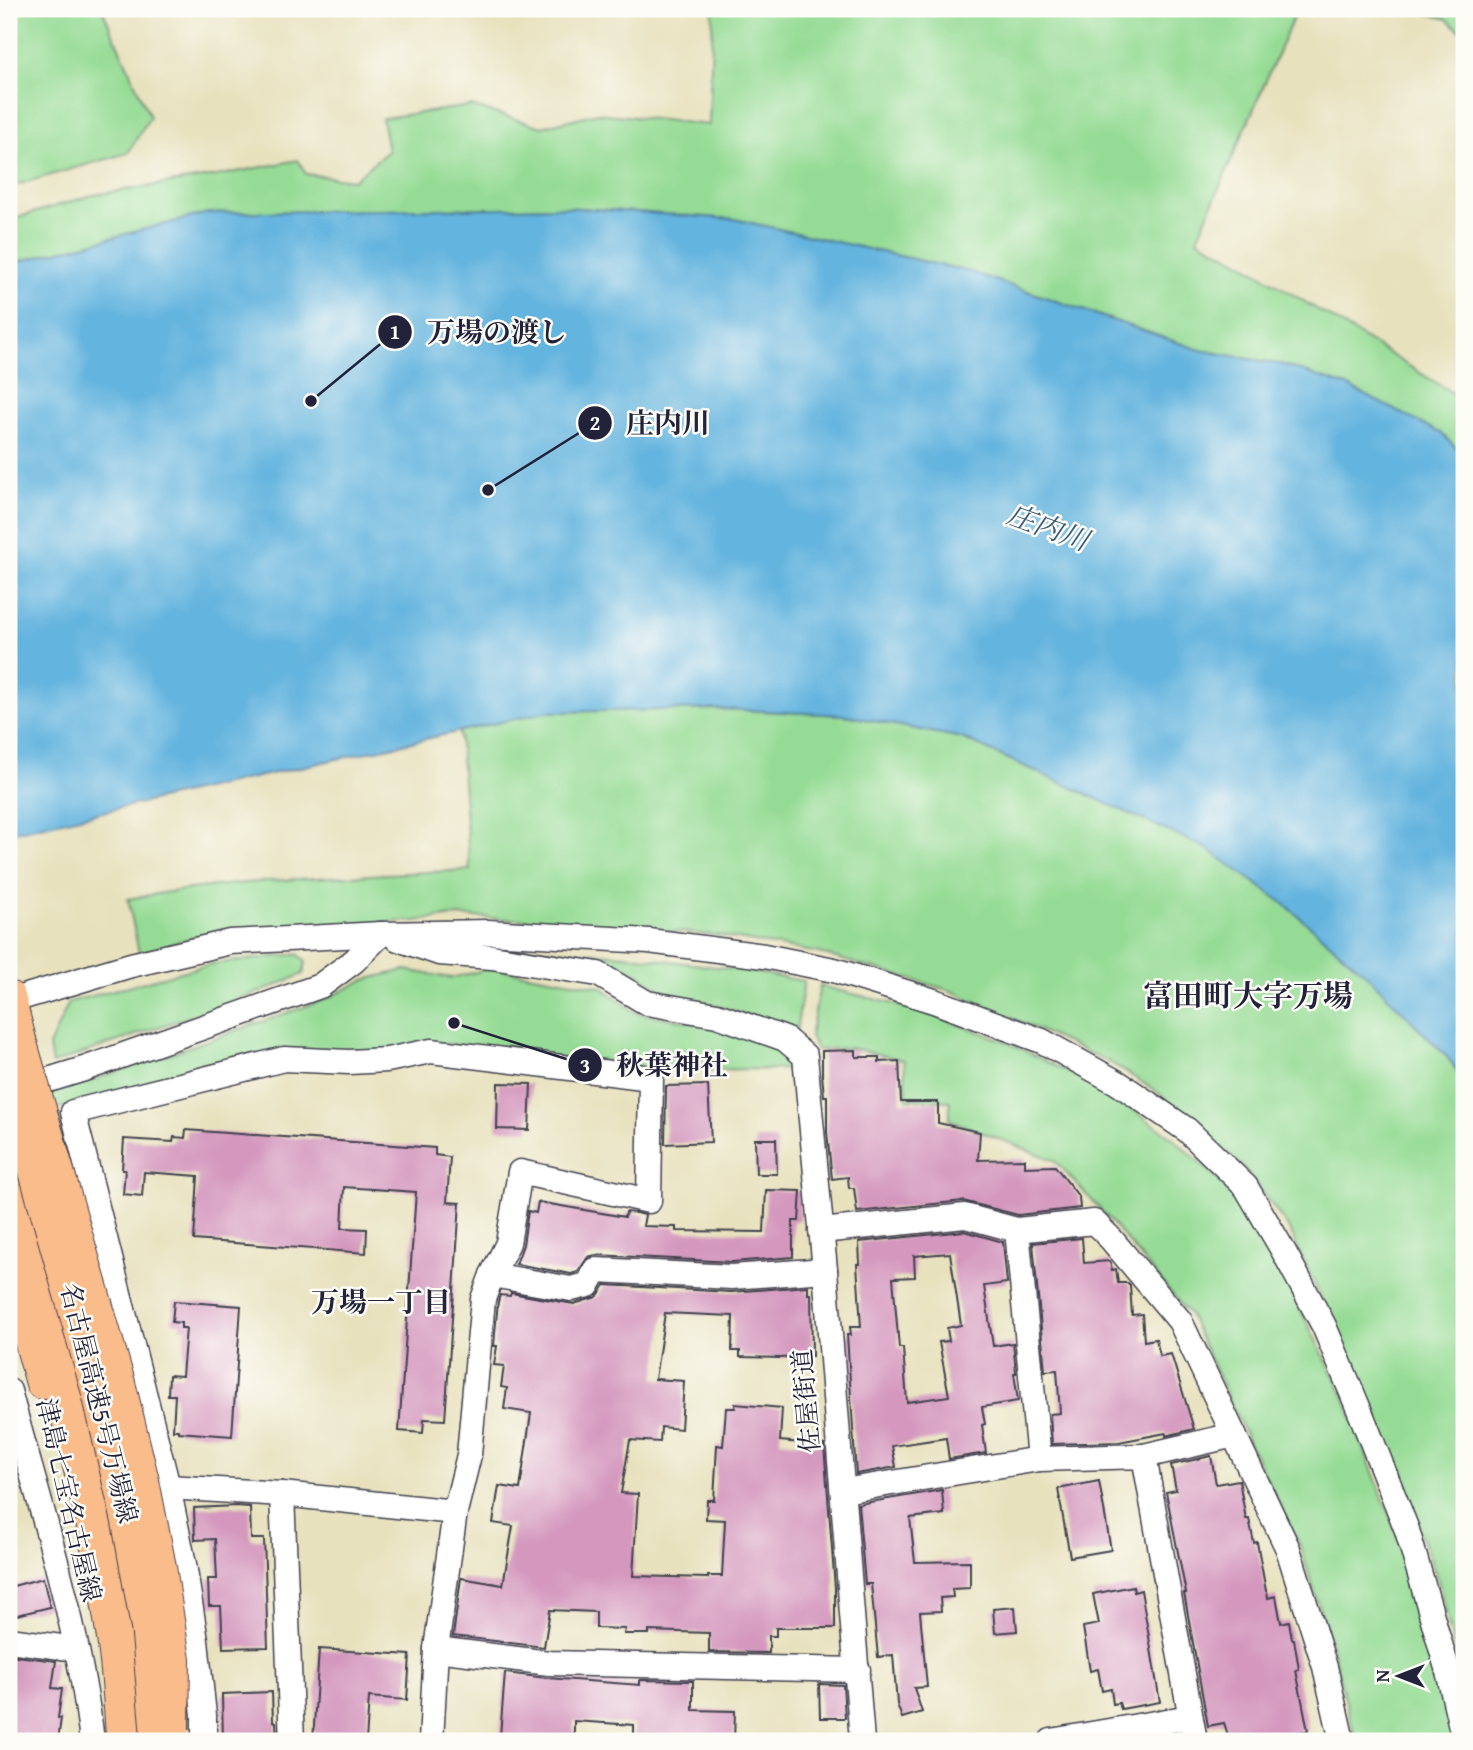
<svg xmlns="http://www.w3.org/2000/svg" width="1473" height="1750" font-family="'Gentium Book Plus','Noto Serif JP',serif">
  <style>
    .green { fill: #96db95; stroke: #5c7e68; stroke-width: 2 }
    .water { fill: #64b4de; stroke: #436b8c; stroke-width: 2 }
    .building { fill: #d498be; fill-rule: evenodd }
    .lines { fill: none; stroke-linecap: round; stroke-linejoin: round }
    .minor-casing { stroke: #403f4e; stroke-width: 27 }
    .major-casing { stroke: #403f4e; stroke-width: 34 }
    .highway-casing { stroke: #403f4e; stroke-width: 39 }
    .minor { stroke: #fff; stroke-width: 24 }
    .major { stroke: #fabc8b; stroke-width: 32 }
    .highway { stroke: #fabc8b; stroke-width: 37 }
    .major-bridge-casing { stroke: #403f4e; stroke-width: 34; stroke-linecap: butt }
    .highway-bridge-casing { stroke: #403f4e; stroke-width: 39; stroke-linecap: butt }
    .major-bridge { stroke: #fabc8b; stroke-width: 32 }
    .highway-bridge { stroke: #fabc8b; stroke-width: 37 }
    .labels { text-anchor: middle; stroke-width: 5; stroke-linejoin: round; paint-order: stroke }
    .street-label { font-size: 26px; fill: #22223b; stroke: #fdfcf7 }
    .water-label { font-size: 28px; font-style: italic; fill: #3c5c7c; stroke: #fdfcf7 }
    .neighbourhood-label { font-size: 28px; font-weight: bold; fill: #22223b; stroke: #fdfcf7 }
    .quarter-label { font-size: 30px; font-weight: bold; fill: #22223b; stroke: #fdfcf7 }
    .leader { fill: none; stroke: #22223b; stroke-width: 2.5 }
    .callout-dot { fill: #22223b; stroke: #fdfcf7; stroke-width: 2.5 }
    .mark-label { font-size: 21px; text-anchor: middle; font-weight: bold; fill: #fff }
    .callout-label { font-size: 28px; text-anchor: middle; font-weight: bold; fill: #22223b; stroke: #fdfcf7; stroke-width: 5; stroke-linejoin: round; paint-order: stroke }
  </style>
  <rect width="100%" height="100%" fill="#fdfcf7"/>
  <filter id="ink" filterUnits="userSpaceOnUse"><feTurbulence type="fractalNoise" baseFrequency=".0143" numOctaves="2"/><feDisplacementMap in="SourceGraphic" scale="14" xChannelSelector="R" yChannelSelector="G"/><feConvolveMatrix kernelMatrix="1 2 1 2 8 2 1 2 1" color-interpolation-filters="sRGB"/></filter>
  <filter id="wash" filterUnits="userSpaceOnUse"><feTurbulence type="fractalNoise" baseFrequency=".00686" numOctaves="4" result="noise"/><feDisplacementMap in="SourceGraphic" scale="28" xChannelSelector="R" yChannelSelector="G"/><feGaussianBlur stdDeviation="1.57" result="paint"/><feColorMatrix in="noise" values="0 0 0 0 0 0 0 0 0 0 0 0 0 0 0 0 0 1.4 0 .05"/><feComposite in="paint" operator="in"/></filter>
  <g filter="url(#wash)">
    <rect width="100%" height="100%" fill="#e7e1bd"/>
    <g class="green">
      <polygon points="9,9 102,9 150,117 128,153 9,187"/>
      <polygon points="713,9 1297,9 1197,239 1242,263 1464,400 1464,455 1441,433 1284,365 1200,350 971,272 734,219 564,207 208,213 9,264 9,220 93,195 216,176 298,160 306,174 353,180 388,151 382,118 471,106 542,127 597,113 709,125"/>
      <polygon points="1412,9 1464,9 1464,34 1447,19"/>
      <path d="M 720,709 L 844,715 L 962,738 L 1206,848 L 1282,902 L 1366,974 L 1448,1058 L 1464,1081 L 1464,1688 L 1438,1579 L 1359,1379 L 1288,1227 L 1245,1169 L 1155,1090 L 1107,1061 L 952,991 L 819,953 L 715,935 L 531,920 L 454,916 L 415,921 L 223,929 L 139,953 L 128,899 C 240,878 356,876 470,870 L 459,731 L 545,712 Z"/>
      <polygon points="493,946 625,955 746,971 804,981 796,1033 727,1009 664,991 630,969"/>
      <polygon points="298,954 306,962 303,974 263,991 52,1064 49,1046 69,1002 211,964"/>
      <polygon points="493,968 601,987 637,1013 710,1025 782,1050 793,1069 662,1070 431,1042 385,1052 284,1049 9,1121 25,1100 94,1080 324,1000 364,980 405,970 451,978"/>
      <polygon points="820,986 915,1009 1005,1041 1108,1092 1174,1139 1215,1176 1244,1211 1279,1267 1343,1394 1410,1569 1456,1741 1356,1741 1331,1644 1299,1543 1255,1455 1189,1314 1102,1211 1054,1160 950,1120 950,1101 907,1099 904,1060 851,1048 817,1050 810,1037"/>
    </g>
    <polygon class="water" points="564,207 734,219 971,272 1200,350 1284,365 1347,386 1441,433 1464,455 1464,1081 1448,1058 1366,974 1282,902 1206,848 962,738 844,715 720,709 545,712 9,833 9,264 208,213"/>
    <g id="blocks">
      <g class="building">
        <polygon points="856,1050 856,1057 879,1057 879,1062 899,1061 901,1102 938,1102 938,1123 980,1132 978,1160 1025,1159 1025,1167 1055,1166 1079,1197 1080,1208 1018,1215 963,1201 857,1212 854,1188 849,1188 848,1177 832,1179 827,1132 827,1096 824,1096 822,1074 822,1051"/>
        <polygon points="498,1083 531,1084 529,1130 497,1129"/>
        <polygon points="708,1085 711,1142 665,1144 666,1086"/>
        <polygon points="186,1130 435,1148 435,1155 450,1157 447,1202 460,1203 445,1420 424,1419 423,1433 399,1431 416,1192 344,1187 342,1228 367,1229 366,1253 194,1240 198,1176 144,1172 142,1196 123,1194 125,1170 122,1170 124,1139 173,1142 174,1137 185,1138"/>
        <polygon points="755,1139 776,1139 777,1174 756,1174"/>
        <polygon points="766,1190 801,1191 799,1221 793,1221 793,1257 732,1262 596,1255 588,1257 578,1272 571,1274 516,1264 523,1245 528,1211 536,1213 538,1202 625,1217 626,1212 636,1213 645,1215 643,1226 676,1227 676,1231 764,1232"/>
        <path d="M 964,1231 L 1003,1242 L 1007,1283 L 984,1286 L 993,1346 L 1013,1343 L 1016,1373 L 1014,1373 L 1018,1401 L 982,1407 L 985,1424 L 982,1425 L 986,1453 L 949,1459 L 946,1438 L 892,1446 L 896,1467 L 856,1474 L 847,1335 L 851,1335 L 850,1327 L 861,1327 L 857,1264 L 860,1264 L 859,1242 ZM 950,1253 L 961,1325 L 947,1328 L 949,1341 L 939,1342 L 949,1396 L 907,1402 L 903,1348 L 899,1348 L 893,1278 L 915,1277 L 914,1256 Z"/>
        <polygon points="1082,1238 1084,1263 1110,1261 1112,1270 1116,1269 1118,1283 1128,1283 1130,1285 1132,1315 1142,1314 1144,1341 1156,1339 1160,1356 1171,1354 1194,1429 1166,1436 1166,1433 1119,1442 1052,1444 1050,1414 1060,1413 1057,1370 1045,1371 1033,1243"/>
        <polygon points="605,1285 731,1292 808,1286 808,1294 811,1294 812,1356 780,1358 740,1357 740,1351 732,1351 733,1316 665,1313 655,1379 684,1381 681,1429 661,1427 660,1442 630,1440 621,1493 638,1494 633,1576 708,1578 708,1576 722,1576 725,1520 706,1519 707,1500 714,1500 717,1445 723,1446 726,1408 735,1408 735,1404 782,1408 780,1441 824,1445 835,1588 835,1628 776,1628 776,1636 769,1636 769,1653 709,1652 709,1633 649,1631 649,1634 624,1634 625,1629 596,1628 596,1612 550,1610 544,1647 453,1636 461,1578 503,1585 513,1526 493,1523 499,1486 520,1489 531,1413 504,1409 507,1388 501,1387 504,1366 494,1365 497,1346 494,1346 495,1333 498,1302 500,1295 510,1296 511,1293 574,1304 597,1297"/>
        <polygon points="174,1301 241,1306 232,1436 178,1432 178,1430 173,1430 175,1395 168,1395 169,1375 182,1376 186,1328 181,1328 181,1323 172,1322"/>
        <polygon points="1211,1456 1216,1484 1239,1480 1246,1519 1249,1519 1254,1543 1257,1542 1266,1591 1267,1591 1268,1598 1276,1596 1281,1623 1289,1621 1292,1639 1294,1639 1299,1669 1296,1670 1308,1731 1300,1732 1302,1741 1230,1741 1224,1723 1208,1726 1184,1593 1186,1593 1166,1492 1176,1490 1171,1465"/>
        <polygon points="1099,1481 1111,1550 1070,1557 1058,1489"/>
        <polygon points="942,1490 944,1514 910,1518 915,1562 970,1561 970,1588 952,1589 953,1597 940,1598 941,1611 920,1612 927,1687 914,1688 922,1712 902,1718 897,1704 893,1655 878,1657 871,1584 865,1584 858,1504"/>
        <polygon points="236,1506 250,1507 251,1539 264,1539 268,1647 223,1648 221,1606 209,1606 208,1579 217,1579 215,1539 195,1540 194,1508"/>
        <polygon points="43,1578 50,1607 9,1617 9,1587"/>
        <polygon points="1133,1586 1134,1592 1141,1590 1160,1702 1121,1709 1119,1703 1113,1704 1111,1689 1102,1691 1098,1669 1090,1671 1083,1627 1099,1624 1093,1594"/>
        <polygon points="1015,1607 1017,1631 995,1633 993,1609"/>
        <polygon points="319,1649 410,1655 407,1700 369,1697 366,1741 313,1741"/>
        <polygon points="9,1655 56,1661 52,1688 62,1689 58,1718 61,1718 58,1741 9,1741"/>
        <polygon points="505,1673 547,1678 640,1685 640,1680 693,1681 693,1710 735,1711 734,1741 634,1741 634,1725 574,1721 574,1741 549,1741 549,1739 500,1736"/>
        <polygon points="819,1684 843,1685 845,1718 820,1718"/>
        <polygon points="272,1692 273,1721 276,1722 277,1741 223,1741 222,1694"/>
      </g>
    </g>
  </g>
  <g filter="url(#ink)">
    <use href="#blocks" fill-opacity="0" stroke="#403f4e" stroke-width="2"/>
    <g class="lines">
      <defs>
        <g id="minor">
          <polyline points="398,939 439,953 492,957 598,974 647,1003 717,1015 785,1039 805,1056 825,1270 862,1741"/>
          <polyline points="10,1001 131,965 230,942 381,934 488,932 649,941 764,956 834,970 934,1001 1042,1041 1118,1083 1187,1130 1246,1187 1284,1252 1324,1326 1363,1419 1407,1530 1449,1675 1464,1740"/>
          <polyline points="16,1090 84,1069 320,986 354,961 381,934"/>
          <polyline points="821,1231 965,1216 1017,1230"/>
          <polyline points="492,1275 571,1289 588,1285 596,1270 732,1277 825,1270"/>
          <path d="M 9,1391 C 40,1507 78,1622 92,1741"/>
          <polyline points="1144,1456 1234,1435"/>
          <polyline points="1039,1459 1017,1230 1094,1222 1111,1239 1180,1321 1288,1549 1325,1667 1342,1741"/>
          <polyline points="168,1487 282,1494"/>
          <polyline points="843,1491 1039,1459 1144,1456 1195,1741"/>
          <polyline points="9,1640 76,1649"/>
          <polyline points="436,1649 549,1663 858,1670"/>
          <polyline points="204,1741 204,1715 196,1641 184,1564 168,1487 73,1112 284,1059 349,1062 387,1060 431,1051 651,1078 649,1201 520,1172 508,1243 492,1275 483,1299 469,1455 455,1512 436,1649 431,1741"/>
          <polyline points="292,1741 282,1494 455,1512"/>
          <polyline points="1051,1741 1190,1717"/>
        </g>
        <g id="major">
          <polyline points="9,997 20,1040"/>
          <polyline points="9,1263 42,1383"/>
        </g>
        <path id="highway" d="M 9,1195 C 49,1340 93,1486 115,1635 C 121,1670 122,1706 125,1741"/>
      </defs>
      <use href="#minor" class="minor-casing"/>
      <use href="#major" class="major-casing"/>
      <use href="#highway" class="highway-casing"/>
      <use href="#minor" class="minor"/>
      <use href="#major" class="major"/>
      <use href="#highway" class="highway"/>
      <defs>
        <polyline id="major-bridge" points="20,1040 119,1383 143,1481 160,1567 174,1660 173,1729"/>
        <polyline id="highway-bridge" points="9,1071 101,1394 130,1519 150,1630 160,1741"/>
      </defs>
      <use href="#major-bridge" class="major-bridge-casing"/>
      <use href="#highway-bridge" class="highway-bridge-casing"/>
      <use href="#major-bridge" class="major-bridge"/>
      <use href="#highway-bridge" class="highway-bridge"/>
    </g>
  </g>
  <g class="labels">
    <g class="street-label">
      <text transform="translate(806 1401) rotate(-95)" y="9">佐屋街道</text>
      <text transform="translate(99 1403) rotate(76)" y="9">名古屋高速5号万場線</text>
      <text transform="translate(69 1500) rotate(77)" y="9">津島七宝名古屋線</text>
    </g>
    <g class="water-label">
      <text transform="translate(1048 527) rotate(20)" y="10">庄内川</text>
    </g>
    <g class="neighbourhood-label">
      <text x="381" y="1312">万場一丁目</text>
    </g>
    <g class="quarter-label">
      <text x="1248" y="1006">富田町大字万場</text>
    </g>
  </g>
  <path class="leader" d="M311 401L395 332M488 490L595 423M454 1023L585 1065"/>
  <g class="callout-dot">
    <circle cx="311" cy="401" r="7"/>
    <circle cx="488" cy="490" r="7"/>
    <circle cx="454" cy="1023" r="7"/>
    <circle cx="395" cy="332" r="18"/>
    <circle cx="595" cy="423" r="18"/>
    <circle cx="585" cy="1065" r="18"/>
  </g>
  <g class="mark-label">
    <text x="395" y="339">1</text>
    <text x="595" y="430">2</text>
    <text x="585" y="1073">3</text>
  </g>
  <g class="callout-label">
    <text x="497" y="342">万場の渡し</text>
    <text x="668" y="433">庄内川</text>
    <text x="672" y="1075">秋葉神社</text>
  </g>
  <rect width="1473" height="1750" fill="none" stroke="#fdfcf7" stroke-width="35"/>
  <g transform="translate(1399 1676) rotate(270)" stroke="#fdfcf7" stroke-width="5" paint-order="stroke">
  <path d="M0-5L12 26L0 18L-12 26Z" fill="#22223b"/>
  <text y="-10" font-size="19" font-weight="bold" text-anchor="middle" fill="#22223b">N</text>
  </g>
</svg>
